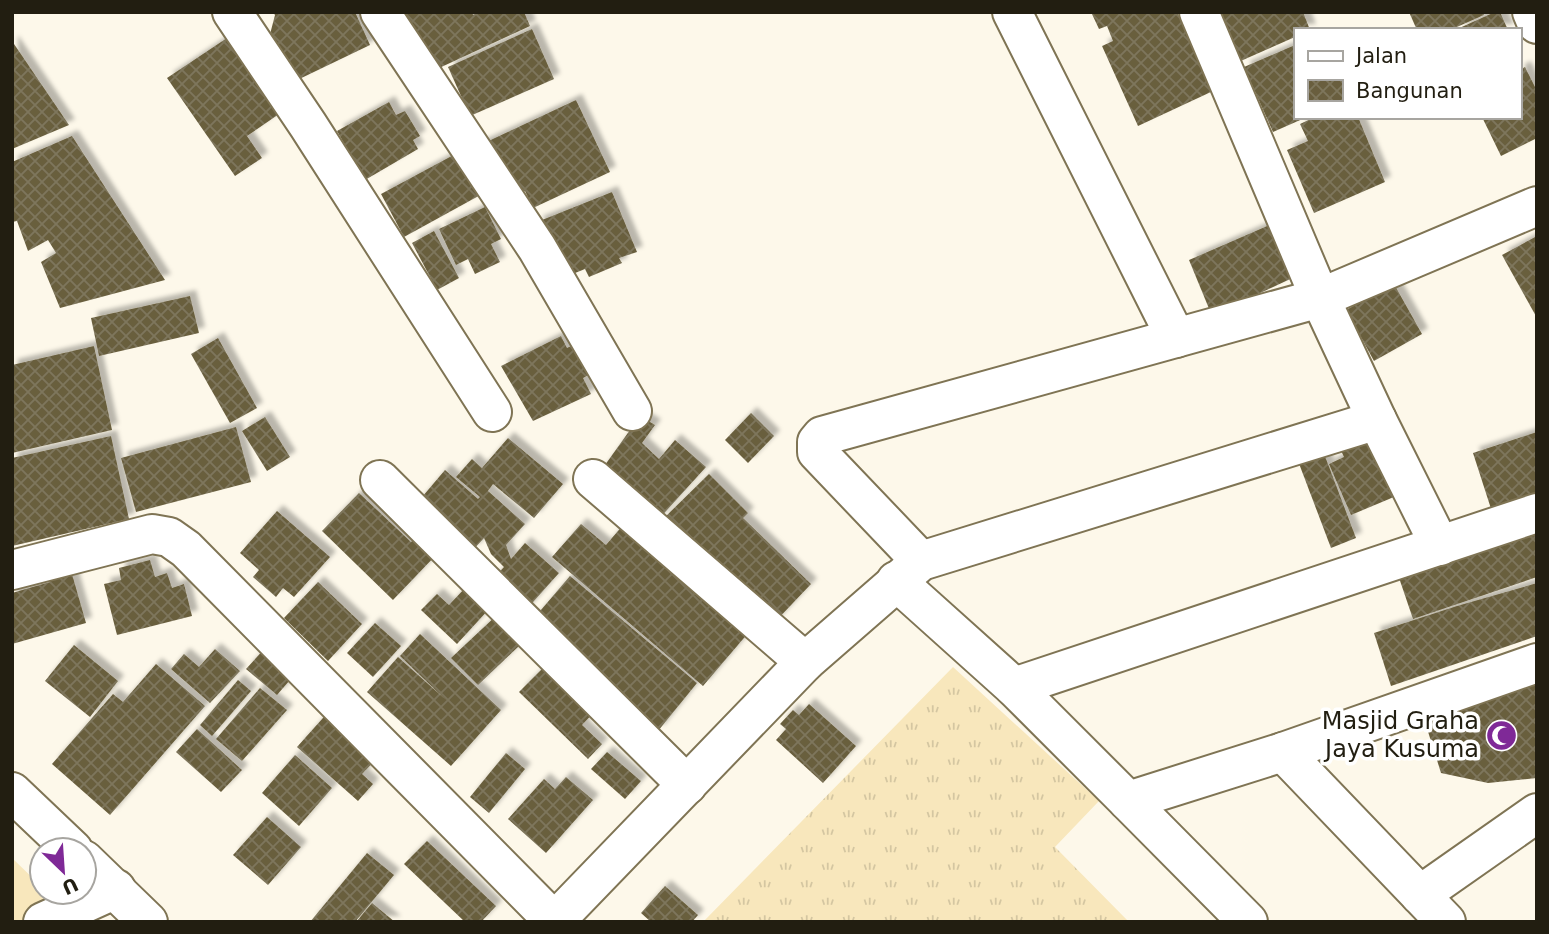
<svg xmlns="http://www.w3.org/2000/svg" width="1549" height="934" font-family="'DejaVu Sans',sans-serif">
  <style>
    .grass { fill: url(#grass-tufts) }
    .pitch { fill: #f8e7bc }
    .building { fill: url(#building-cross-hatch); filter: url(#shadow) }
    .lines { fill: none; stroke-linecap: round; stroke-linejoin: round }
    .minor-casing { stroke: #7f7454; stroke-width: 42 }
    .major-casing { stroke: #7f7454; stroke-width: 42 }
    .minor { stroke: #fff; stroke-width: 38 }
    .major { stroke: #fff; stroke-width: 38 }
    .labels { text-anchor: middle; stroke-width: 7; stroke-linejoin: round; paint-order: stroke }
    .poi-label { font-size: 24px; fill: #221e11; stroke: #fff; text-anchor: end }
  </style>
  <defs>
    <pattern id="grass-tufts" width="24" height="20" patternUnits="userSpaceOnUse" patternTransform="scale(1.75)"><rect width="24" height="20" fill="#f8e7bc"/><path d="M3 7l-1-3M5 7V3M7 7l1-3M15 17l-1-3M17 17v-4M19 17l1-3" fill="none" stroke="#d4c6a1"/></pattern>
    <pattern id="building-cross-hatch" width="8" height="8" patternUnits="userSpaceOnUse" patternTransform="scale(1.75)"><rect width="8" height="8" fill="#695e3e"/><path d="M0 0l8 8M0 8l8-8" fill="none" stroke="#7e765c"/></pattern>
    <filter id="shadow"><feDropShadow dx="6" dy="-6" stdDeviation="2" flood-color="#0004"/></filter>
  </defs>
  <rect width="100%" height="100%" fill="#fdf8ea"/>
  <polygon class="grass" points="953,667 1099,801 1055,847 1129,922 703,922"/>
  <polygon class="pitch" points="12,858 42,887 42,892 47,892 78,922 12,922"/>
  <g class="building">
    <polygon points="273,12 355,12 370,45 291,83 268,42 275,15"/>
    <polygon points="404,12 472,12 473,15 479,12 524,12 530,26 424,75 397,16"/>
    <polygon points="1091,12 1177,12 1213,91 1138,126 1102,46 1113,41 1107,26 1099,29"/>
    <polygon points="1209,12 1303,12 1310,30 1295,30 1295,37 1227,67"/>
    <polygon points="1409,12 1483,12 1484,15 1450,30 1417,30"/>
    <polygon points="1495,12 1500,12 1508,30 1455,30"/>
    <polygon points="532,29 554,79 470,116 448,67"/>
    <polygon points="236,32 282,112 247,136 262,158 235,176 167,78"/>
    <polygon points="12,41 69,125 12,149"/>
    <polygon points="1295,45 1295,117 1307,117 1273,132 1244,67"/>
    <polygon points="1525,67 1537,91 1537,138 1501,156 1482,117 1519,117 1519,70"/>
    <polygon points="576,100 610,172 533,208 525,191 507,200 480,145"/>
    <polygon points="389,102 396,115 405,111 420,136 413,140 418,149 365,180 337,131"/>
    <polygon points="1315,117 1358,117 1385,182 1314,213 1287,150 1308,141 1300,124"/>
    <polygon points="72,136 165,280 60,308 41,262 56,253 48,240 28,251 17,221 12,222 12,162"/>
    <polygon points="461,151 484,193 404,237 381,194"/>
    <polygon points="612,192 637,252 619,258 622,263 589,277 585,269 560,279 537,222"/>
    <polygon points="485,207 501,239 491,244 500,262 475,274 468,259 456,265 439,229"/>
    <polygon points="1279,221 1301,274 1239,303 1210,311 1189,260"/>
    <polygon points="434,231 459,278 437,290 412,243"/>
    <polygon points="1537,236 1537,318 1502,255"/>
    <polygon points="1394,284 1422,334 1374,361 1346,310"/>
    <polygon points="190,296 199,333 99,356 91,318"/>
    <polygon points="561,336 567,348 585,339 600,369 583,378 591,394 533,421 501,366"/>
    <polygon points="218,338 257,408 230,423 191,354"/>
    <polygon points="94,346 112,430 12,453 12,365"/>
    <polygon points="751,413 774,436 748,463 725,440"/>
    <polygon points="640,416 655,425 642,443 659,459 675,440 706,467 657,521 600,472"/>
    <polygon points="265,417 290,457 267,471 242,431"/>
    <polygon points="236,427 251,482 136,512 121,458"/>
    <polygon points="1364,431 1401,494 1351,515 1329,464 1344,457 1337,442"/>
    <polygon points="1537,432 1537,504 1494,518 1473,453"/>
    <polygon points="111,436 129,519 12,546 12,458"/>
    <polygon points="508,438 563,484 534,518 493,484 488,491 525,524 506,545 511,559 525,543 559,573 525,611 491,581 504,567 491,554 484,538 473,550 417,503 445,470 478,499 480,497 456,477 472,459 482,468"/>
    <polygon points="1320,443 1356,538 1331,548 1295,453"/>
    <polygon points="709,474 748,513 743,518 811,584 773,624 663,519"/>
    <polygon points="359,493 411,542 418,535 437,554 393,600 322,531"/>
    <polygon points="277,511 330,557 294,597 283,588 276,597 253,577 259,570 240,553"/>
    <polygon points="1537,518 1537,577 1413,619 1395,566"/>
    <polygon points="581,524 606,545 623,525 749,632 703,686 552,557"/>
    <polygon points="68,560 86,623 12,644 12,593 50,582 46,566"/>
    <polygon points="150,560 155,577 167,573 172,588 184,584 192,616 117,635 104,584 121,580 119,568"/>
    <polygon points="570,576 697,683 658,731 529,624"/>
    <polygon points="318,582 362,624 328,661 284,618"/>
    <polygon points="1537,583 1537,636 1391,686 1374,633 1457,606"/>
    <polygon points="466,587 489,609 457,644 421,610 437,594 449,605"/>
    <polygon points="498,614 509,635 519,646 478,685 451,658"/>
    <polygon points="375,623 401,646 373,677 347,653"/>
    <polygon points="420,634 501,710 451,766 367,692 398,657 446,700 400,656"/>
    <polygon points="74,645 118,681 90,717 45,681"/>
    <polygon points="266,647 296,673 277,695 246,669"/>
    <polygon points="215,649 240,671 210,703 171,669 184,654 199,667"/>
    <polygon points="553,658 596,710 582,725 602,744 588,759 519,692"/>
    <polygon points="156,664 205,706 110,815 52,764 113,694 123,702"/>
    <polygon points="1537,668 1537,778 1488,783 1441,773 1420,706"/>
    <polygon points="238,680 251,691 212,736 200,725"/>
    <polygon points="260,688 287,710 242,761 216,739"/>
    <polygon points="809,704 856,746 823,783 776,740 786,729 780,724 793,710 799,715"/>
    <polygon points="331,709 382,753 362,774 373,784 358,801 297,747"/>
    <polygon points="197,729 242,770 221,792 176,752"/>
    <polygon points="607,752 641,781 625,799 591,769"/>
    <polygon points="506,753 525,769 489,813 470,797"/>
    <polygon points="295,755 332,788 299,826 262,793"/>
    <polygon points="566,777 593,800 546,853 508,819 544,779 555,789"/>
    <polygon points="267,817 301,847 268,885 233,855"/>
    <polygon points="427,841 496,906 481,922 465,922 404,864"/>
    <polygon points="367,853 394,875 355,922 310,922"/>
    <polygon points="665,886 698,915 692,922 651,922 641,913"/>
    <polygon points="372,903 395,922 356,922"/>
  </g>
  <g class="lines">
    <defs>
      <g id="minor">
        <polyline points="232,12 308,125 492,412"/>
        <polyline points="380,12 537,248 632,411"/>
        <polyline points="1012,12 1176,338"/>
        <polyline points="1199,12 1320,298 1377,420 1440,546"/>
        <polyline points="1532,12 1537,24"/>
        <polyline points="593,479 805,662"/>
        <polyline points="380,480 687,785"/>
        <polyline points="921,561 817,452 817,442 822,436 1320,298 1537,206"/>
        <polyline points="12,570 152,534 169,537 186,549 555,922"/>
        <polyline points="896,581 1014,687 1128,801 1283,752 1537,663"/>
        <polyline points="1014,687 1537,513"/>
        <polyline points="1283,752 1446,922"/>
        <polyline points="1128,801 1248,922"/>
        <polyline points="1420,895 1537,813"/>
        <polyline points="43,922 116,889"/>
        <polyline points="554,922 805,662 921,561 1377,420"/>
      </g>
      <g id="major">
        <polyline points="12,792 73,850"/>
        <polyline points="84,860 148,922"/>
      </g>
    </defs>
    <use href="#minor" class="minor-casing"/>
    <use href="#major" class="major-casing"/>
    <use href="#minor" class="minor"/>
    <use href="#major" class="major"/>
  </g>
  <defs>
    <symbol id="mosque-disc" viewBox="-11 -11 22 22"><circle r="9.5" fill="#7f2997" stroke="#fff"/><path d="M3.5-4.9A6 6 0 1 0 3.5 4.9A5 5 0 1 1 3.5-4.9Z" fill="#fff"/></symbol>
  </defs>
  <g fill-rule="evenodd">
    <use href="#mosque-disc" x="1484" y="718" width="35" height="35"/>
  </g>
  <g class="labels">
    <g class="poi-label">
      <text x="1479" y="729">Masjid Graha<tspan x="1479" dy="28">Jaya Kusuma</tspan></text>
    </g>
  </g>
  <rect width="1549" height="934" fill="none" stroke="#221e11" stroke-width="28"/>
  <rect x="1294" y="28" width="228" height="91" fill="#ffffff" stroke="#a7a5a0" stroke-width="2"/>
  <rect x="1308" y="51" width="35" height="10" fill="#ffffff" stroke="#a7a5a0" stroke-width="2"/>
  <text x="1356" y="63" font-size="21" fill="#221e11">Jalan</text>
  <rect x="1308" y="80" width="35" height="21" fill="url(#building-cross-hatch)" stroke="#a7a5a0" stroke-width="2"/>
  <text x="1356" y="98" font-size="21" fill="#221e11">Bangunan</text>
  <g transform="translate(63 871) rotate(155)"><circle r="33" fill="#ffffff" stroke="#a7a5a0" stroke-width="2"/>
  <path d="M0-5L12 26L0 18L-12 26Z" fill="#7f2997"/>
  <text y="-10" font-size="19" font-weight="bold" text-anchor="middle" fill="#221e11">U</text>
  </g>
</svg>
